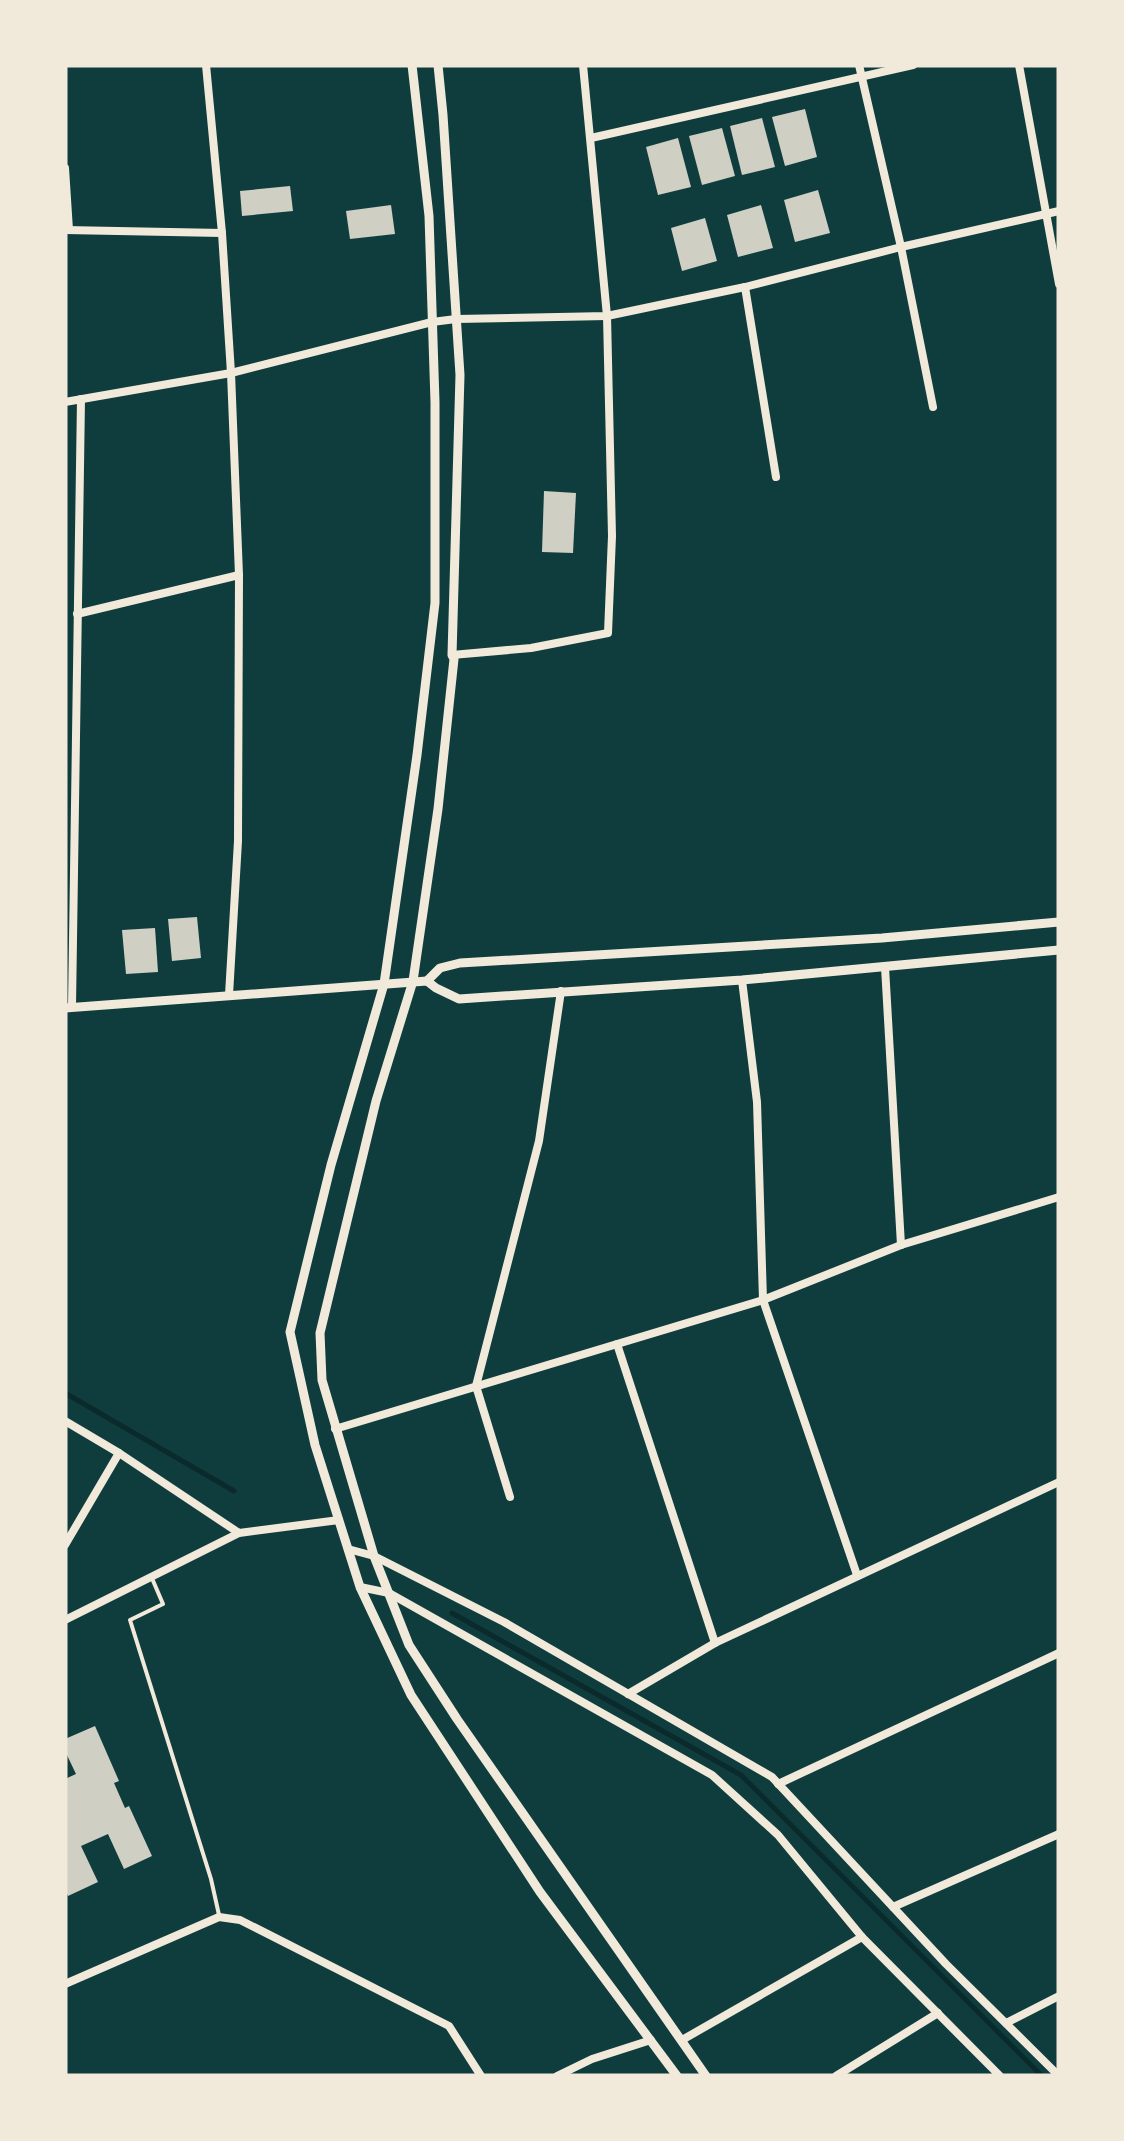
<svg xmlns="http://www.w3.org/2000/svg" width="1124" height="2141" font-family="'Fira Sans',sans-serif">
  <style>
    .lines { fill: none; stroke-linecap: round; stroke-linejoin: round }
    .stream { stroke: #0a2a2b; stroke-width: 5 }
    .building { fill: #cfcfc3 }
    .service { stroke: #f1e9da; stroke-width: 4 }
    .minor { stroke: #f1e9da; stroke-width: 8 }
    .tertiary { stroke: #f1e9da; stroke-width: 9 }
  </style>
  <rect width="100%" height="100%" fill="#0f3d3e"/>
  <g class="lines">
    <g class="stream">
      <polyline points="65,1393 234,1491"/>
      <polyline points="452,1613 741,1775 1042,2076"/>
    </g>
  </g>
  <g class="building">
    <polygon points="805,109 817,157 785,166 772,117"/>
    <polygon points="762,118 775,167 742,175 730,126"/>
    <polygon points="722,128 735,176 702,185 689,136"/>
    <polygon points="678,138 691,187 658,195 646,147"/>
    <polygon points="290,186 293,211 242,216 240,191"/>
    <polygon points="818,190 830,233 795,242 784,200"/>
    <polygon points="391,205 395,234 350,239 346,211"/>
    <polygon points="761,205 773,248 738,257 727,215"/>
    <polygon points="705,218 717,261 682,271 671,228"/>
    <polygon points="544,491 576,493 573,553 542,552"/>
    <polygon points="197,917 201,958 172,961 168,919"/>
    <polygon points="155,928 158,972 126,974 122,930"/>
    <polygon points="95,1726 119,1781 114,1783 125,1808 129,1806 152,1856 124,1869 108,1834 81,1846 98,1882 68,1896 65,1889 65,1779 76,1774 65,1751 65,1739"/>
  </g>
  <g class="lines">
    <polyline class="service" points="151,1576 163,1604 130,1620 211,1879 219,1915"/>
    <g class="minor">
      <polyline points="206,65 222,233 231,373 239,575 238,841 229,995"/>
      <polyline points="859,65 901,247 933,407"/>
      <polyline points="1019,65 1059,284"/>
      <polyline points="591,138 913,65"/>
      <polyline points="65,168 69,230"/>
      <polyline points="65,230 222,233"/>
      <polyline points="745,287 776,477"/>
      <polyline points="65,402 231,373 432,322 456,319 607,316 745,287 901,247 1059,211"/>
      <polyline points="77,614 239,575"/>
      <polyline points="452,655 531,648 608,633 612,536 607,316 583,65"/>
      <polyline points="885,967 901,1245"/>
      <polyline points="742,980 757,1102 763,1300 857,1575"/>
      <polyline points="72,1007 81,399"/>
      <polyline points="617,1344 715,1643"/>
      <polyline points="65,1421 119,1453 239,1533 339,1520"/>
      <polyline points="335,1429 763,1300 901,1245 1059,1197"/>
      <polyline points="510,1497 476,1386 539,1141 561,991"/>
      <polyline points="65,1545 119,1453"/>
      <polyline points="348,1549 374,1556 504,1622 772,1777 946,1964 1059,2076"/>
      <polyline points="360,1587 389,1593 712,1775 778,1835 862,1937 1000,2076"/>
      <polyline points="65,1620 239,1533"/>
      <polyline points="628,1694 715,1643 1059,1482"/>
      <polyline points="778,1784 1059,1653"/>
      <polyline points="893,1907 1059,1834"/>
      <polyline points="65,1984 219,1917 240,1920 449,2026 481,2076"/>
      <polyline points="1006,2023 1059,1996"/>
      <polyline points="682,2040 862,1937"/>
      <polyline points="557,2076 592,2059 651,2040"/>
      <polyline points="836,2076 938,2013"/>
    </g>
    <g class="tertiary">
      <polyline points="412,65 429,216 435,402 435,603 417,755 384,984 331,1165 290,1332 315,1445 360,1587 411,1695 540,1892 677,2076"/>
      <polyline points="438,65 443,115 460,375 452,655 454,659 438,809 413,981 376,1101 320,1333 322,1380 374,1556 409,1645 457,1719 706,2076"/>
      <polyline points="427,981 440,968 460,963 882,938 1059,922"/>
      <polyline points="65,1008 427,981 436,988 459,999 742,980 1059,950"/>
    </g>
  </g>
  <rect width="1124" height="2141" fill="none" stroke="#f1e9da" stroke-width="135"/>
</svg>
